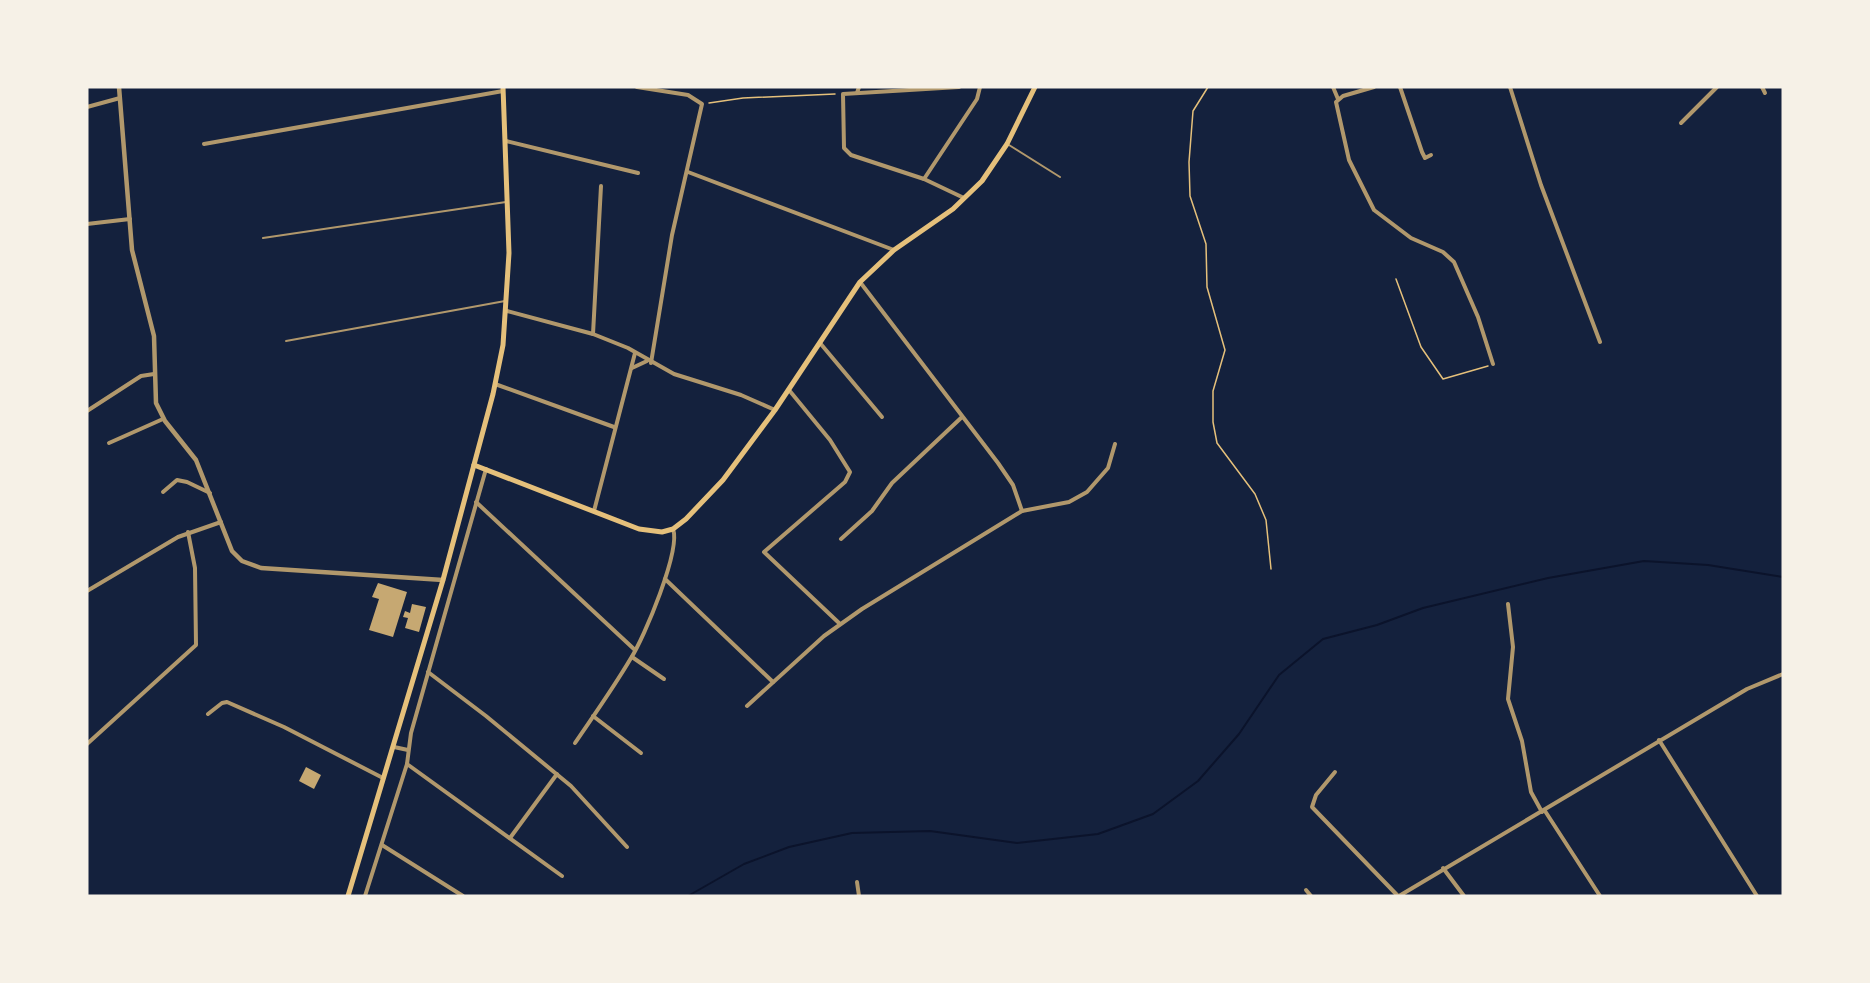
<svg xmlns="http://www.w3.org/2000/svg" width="1870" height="983" font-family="Helvetica,sans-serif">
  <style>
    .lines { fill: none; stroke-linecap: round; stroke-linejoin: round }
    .stream { stroke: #0b132b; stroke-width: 2 }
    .building { fill: #c6a872 }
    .path { stroke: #e5c07b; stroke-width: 1.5 }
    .service { stroke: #b1986c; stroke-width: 2 }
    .minor { stroke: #b1986c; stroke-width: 4 }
    .tertiary { stroke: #b1986c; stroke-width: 4.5 }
    .secondary { stroke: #e5c07b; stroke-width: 5 }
  </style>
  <rect width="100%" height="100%" fill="#14213d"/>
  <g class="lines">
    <polyline class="stream" points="688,896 744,864 789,847 852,833 930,831 1017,843 1098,834 1153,814 1198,781 1239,734 1279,675 1323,639 1377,625 1423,608 1548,578 1644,561 1708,565 1783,577"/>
  </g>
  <g class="building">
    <polygon points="378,583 407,592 393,637 369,630 379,599 372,597"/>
    <polygon points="412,604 426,607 419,632 405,628 408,618 403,617 405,611 410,613"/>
    <polygon points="306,767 321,775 314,789 299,781"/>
  </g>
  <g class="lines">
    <g class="path">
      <polyline points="1208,87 1193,111 1189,162 1190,196 1206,244 1207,287 1225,350 1213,391 1213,422 1217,443 1255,494 1266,520 1271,569"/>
      <polyline points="709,103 743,98 835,94"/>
      <polyline points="1396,279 1421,347 1443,379 1488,366"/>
    </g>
    <g class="service">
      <polyline points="1009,145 1060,177"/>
      <polyline points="263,238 506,202"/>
      <polyline points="286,341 505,301"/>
    </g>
    <g class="minor">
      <polyline points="637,87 688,95 702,104 672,235 651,363"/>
      <polyline points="959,87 843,94 844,148 851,155 924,179 964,198"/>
      <polyline points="1333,87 1338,99"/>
      <polyline points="1374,87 1343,96 1336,102 1349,160 1374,210 1411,238 1443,252 1454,262 1478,317 1493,364"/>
      <polyline points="1400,87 1422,152 1425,158 1431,155"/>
      <polyline points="1510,87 1541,185 1600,342"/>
      <polyline points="1762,87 1765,93"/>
      <polyline points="857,93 859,87"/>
      <polyline points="87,107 120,98"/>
      <polyline points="1681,123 1717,87"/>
      <polyline points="506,141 638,173"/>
      <polyline points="204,144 503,91"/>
      <polyline points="688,172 894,250"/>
      <polyline points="924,179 977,99 980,87"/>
      <polyline points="87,224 130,219"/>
      <polyline points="860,282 998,463 1013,485 1022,511"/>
      <polyline points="507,311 593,334 628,348 674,374 741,395 775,410"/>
      <polyline points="593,334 601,186"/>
      <polyline points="820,343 882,417"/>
      <polyline points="632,368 647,361"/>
      <polyline points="495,384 614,427"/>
      <polyline points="789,390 830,440 850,472 845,482 764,552 839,623"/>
      <polyline points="87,411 141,376 154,374"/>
      <polyline points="109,443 163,419"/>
      <polyline points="163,492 177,480 187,482 210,493"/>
      <polyline points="476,502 635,650"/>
      <polyline points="594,511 635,353"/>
      <polyline points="841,539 872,511 892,483 962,417"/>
      <polyline points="665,579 773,682"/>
      <polyline points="87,591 178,537 221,522"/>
      <polyline points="1508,604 1513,647 1508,699 1522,741 1531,792 1542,812"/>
      <polyline points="632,657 664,679"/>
      <polyline points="428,672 486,716 571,786 627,847"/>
      <polyline points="747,706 824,636 862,609 1022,511 1069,502 1087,492 1108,468 1115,444"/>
      <polyline points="208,714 222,703 227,702 284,727 383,778"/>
      <polyline points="593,716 641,753"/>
      <polyline points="1659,740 1757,896"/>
      <path d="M 575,743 C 594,715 614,687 631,658 C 644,638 681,550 673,529"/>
      <polyline points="87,744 196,645 195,568 188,532"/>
      <polyline points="394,747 408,750"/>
      <polyline points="407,764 562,876"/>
      <polyline points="1335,772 1316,795 1312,807 1398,896"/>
      <polyline points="1545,811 1600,896"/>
      <polyline points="510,838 557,774"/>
      <polyline points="382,845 463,896"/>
      <polyline points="1443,868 1464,896"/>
      <polyline points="857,882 859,896"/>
      <polyline points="1306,890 1311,896"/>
      <polyline points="365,896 407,764 411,733 486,469"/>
      <polyline points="1399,896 1747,689 1783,674"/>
    </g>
    <polyline class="tertiary" points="119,87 132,250 154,336 156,403 165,421 196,460 232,551 242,561 261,568 443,580"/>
    <g class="secondary">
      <polyline points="474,465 639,529 662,532 673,529 686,519 723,480 775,410 860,282 894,250 953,209 982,181 1007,144 1035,87"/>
      <polyline points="348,896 443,580 493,394 503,345 509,253 503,87"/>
    </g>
  </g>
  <rect width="1870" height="983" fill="none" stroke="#f6f1e7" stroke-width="177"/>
</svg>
